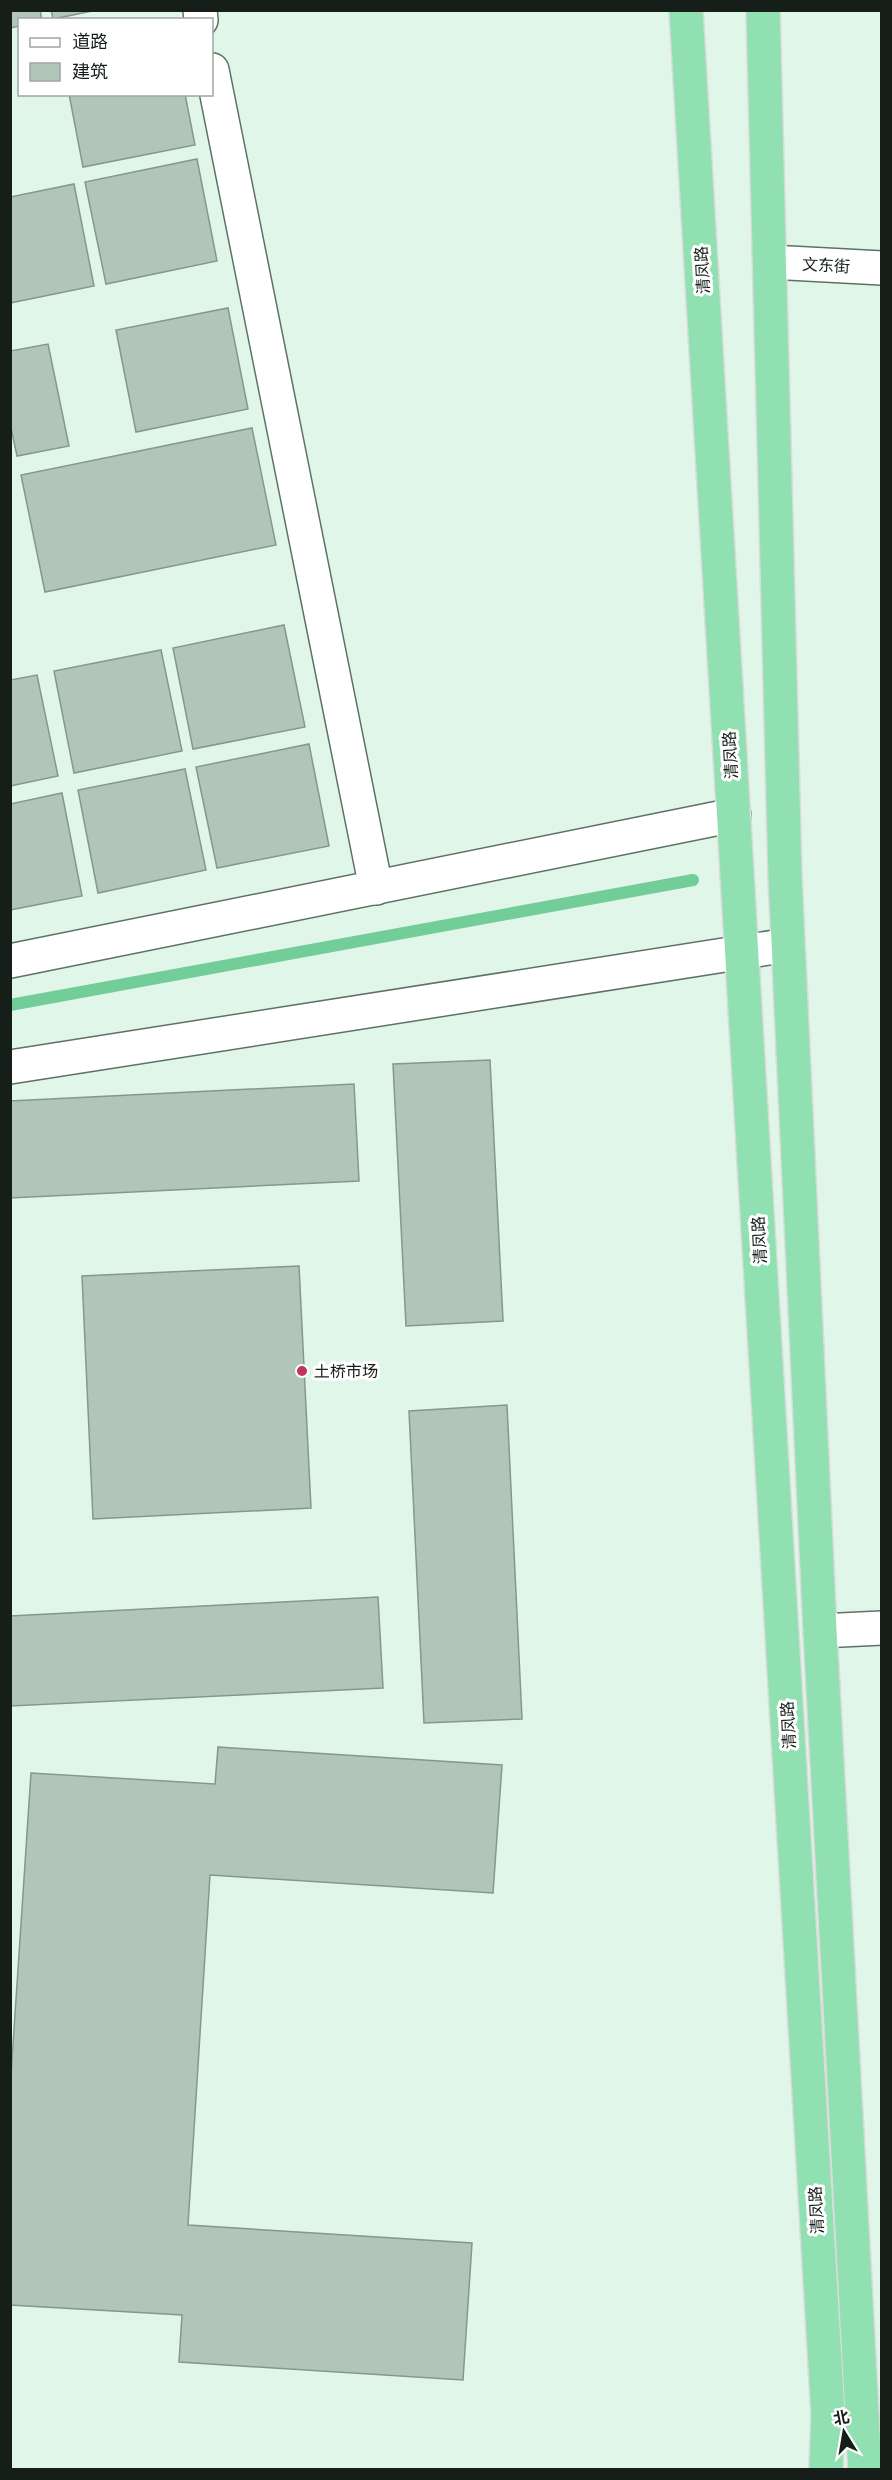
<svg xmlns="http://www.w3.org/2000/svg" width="892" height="2480" font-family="Mulish,'Noto Sans SC',sans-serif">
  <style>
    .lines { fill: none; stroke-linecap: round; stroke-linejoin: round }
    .stream { stroke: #72cd99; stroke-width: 12 }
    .building { fill: #b1c6b9; stroke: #84988b; stroke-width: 1.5 }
    .minor-casing { stroke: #5e7165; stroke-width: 36 }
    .highway-casing { stroke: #dadbda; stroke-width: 36 }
    .minor { stroke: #fff; stroke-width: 33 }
    .highway { stroke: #91e0b1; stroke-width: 33 }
    .poi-dot { fill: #c1325e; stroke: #fff; stroke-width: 2 }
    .labels { text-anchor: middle; stroke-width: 6; stroke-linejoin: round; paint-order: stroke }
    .street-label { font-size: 16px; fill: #161e19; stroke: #fff }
    .poi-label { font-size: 16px; fill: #161e19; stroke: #fff; text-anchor: start }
  </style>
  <rect width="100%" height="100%" fill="#e0f6e8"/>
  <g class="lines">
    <polyline class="stream" points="10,1005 693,880"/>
  </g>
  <g class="building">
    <polygon points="10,10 40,10 42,20 20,20 20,26 10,28"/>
    <polygon points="51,10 97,10 53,19"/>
    <polygon points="69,94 185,94 195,145 83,167"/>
    <polygon points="197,159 217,261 106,284 85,182"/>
    <polygon points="74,184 94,286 10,303 10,197"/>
    <polygon points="228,308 248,409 136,432 116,330"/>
    <polygon points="48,344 69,446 17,456 10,423 10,351"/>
    <polygon points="252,428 276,545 45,592 21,475"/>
    <polygon points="284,625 305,727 193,749 173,648"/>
    <polygon points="161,650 182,751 74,773 54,671"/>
    <polygon points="37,675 58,776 10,786 10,680"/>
    <polygon points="309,744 329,846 217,868 196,767"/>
    <polygon points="185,769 206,870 98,893 78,790"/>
    <polygon points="62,793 82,896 10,910 10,804"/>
    <polygon points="490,1060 503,1321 406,1326 393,1064"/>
    <polygon points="354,1084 359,1181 10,1198 10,1101"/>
    <polygon points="299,1266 311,1508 93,1519 82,1276"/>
    <polygon points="507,1405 522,1719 424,1723 409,1411"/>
    <polygon points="378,1597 383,1688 10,1706 10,1616"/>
    <polygon points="218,1747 502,1765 493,1893 210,1875 188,2225 472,2243 463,2380 179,2362 182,2315 10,2305 10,2090 31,1773 215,1784"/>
  </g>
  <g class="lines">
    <defs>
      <g id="minor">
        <polyline points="200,10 201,20"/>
        <polyline points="212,70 376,888"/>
        <polyline points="770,262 882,268"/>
        <polyline points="10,961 734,815"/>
        <polyline points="10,1067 788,945"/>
        <polyline points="820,1631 882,1628"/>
      </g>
      <g id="highway">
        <polyline points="686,10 828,2414 826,2470"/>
        <polyline points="763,10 785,876 820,1631 865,2470"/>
      </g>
    </defs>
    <use href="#minor" class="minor-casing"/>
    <use href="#highway" class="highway-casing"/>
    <use href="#minor" class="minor"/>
    <use href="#highway" class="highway"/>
  </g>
  <circle class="poi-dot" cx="302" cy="1371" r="6"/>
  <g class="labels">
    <g class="street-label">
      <text transform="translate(826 265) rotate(3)" y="6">文东街</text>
      <text transform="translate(702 270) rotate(-93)" y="6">清凤路</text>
      <text transform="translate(730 755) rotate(-93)" y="6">清凤路</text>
      <text transform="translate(759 1240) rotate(-93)" y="6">清凤路</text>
      <text transform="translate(788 1725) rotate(-93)" y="6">清凤路</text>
      <text transform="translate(816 2210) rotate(-93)" y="6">清凤路</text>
    </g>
    <g class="poi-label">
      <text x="314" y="1377">土桥市场</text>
    </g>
  </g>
  <rect width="892" height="2480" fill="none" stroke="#161e19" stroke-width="24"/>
  <rect x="18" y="18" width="195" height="78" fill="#ffffff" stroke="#a2a5a3" stroke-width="1.5"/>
  <rect x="30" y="38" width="30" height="9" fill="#ffffff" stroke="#a2a5a3" stroke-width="1.5"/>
  <text x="72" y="48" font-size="18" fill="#161e19">道路</text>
  <rect x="30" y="63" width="30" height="18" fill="#b1c6b9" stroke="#a2a5a3" stroke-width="1.5"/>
  <text x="72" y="78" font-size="18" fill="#161e19">建筑</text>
  <g transform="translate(844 2432) rotate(349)" stroke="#ffffff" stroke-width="4.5" paint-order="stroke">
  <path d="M0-4.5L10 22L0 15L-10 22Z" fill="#161e19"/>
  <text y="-9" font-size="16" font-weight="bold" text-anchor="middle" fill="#161e19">北</text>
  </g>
</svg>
